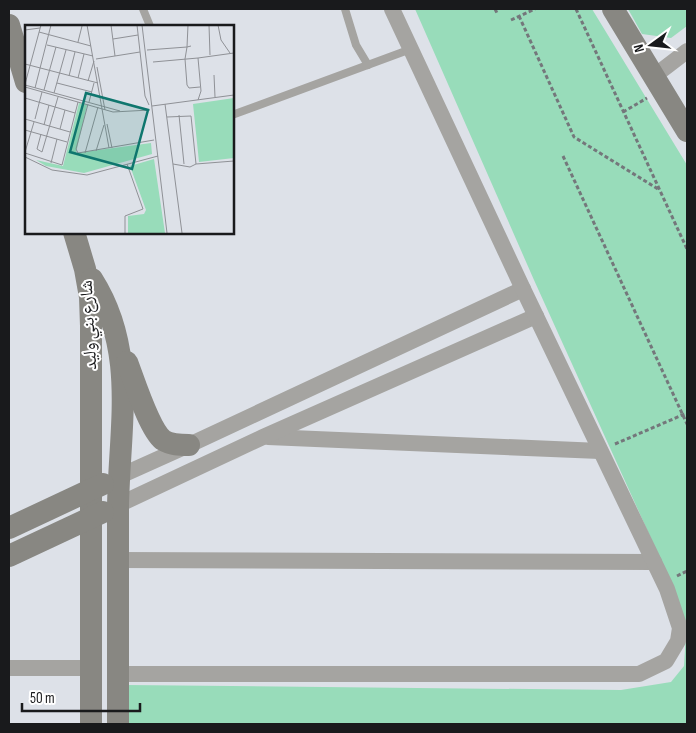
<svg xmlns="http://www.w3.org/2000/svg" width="696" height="733" font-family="'Sofia Sans Condensed','Noto Naskh Arabic',sans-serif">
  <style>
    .green { fill: #98dcba }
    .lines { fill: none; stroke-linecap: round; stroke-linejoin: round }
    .path { stroke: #74777b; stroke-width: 3; stroke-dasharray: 4 2.5; stroke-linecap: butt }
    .lane { stroke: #a5a4a1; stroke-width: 8 }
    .street { stroke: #a5a4a1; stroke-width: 16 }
    .secondary { stroke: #888782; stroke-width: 22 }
    .labels { text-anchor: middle; stroke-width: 4; stroke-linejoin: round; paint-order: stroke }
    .street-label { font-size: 18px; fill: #191a1c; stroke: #fff }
    .inset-road { fill: none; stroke: #8f9196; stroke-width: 1 }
    .view { fill: #0f766e; fill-opacity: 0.15; stroke: #0f766e; stroke-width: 2.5 }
    .inset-edge { fill: none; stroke: #191a1c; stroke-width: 2.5 }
  </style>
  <rect width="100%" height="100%" fill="#dde1e8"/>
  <g class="green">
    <polygon points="415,9 592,9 687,165 687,724 129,724 127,685 621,690 671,682 684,666 686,633 673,587 534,280"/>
    <polygon points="628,9 687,9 687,26 671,38 642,34"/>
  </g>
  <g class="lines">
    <g class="path">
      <polyline points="495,9 497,13"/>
      <polyline points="576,9 687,249"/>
      <polyline points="519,16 574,137 658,189"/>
      <polyline points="511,20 535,9"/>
      <polyline points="623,112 647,98"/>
      <polyline points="563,156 687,424"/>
      <polyline points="615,444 687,413"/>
      <polyline points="677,576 687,571"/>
    </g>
    <g class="lane">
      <polyline points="143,9 150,26"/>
      <polyline points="345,9 356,45 368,65"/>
      <polyline points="232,115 411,49"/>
    </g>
    <g class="street">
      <polyline points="653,77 687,51"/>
      <polyline points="268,437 600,451"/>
      <polyline points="120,476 189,445 523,289"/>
      <polyline points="118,505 263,437 536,316"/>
      <polyline points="118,560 654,562"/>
      <polyline points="9,668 91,668"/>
      <polyline points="118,674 639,674 666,661 678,641 680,628 667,589 523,289 392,9"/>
    </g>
    <g class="secondary">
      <polyline points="613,9 687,131"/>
      <polyline points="9,25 26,82"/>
      <polyline points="74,232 85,269 90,297 91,326 91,724"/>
      <path d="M 92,279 C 138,351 119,428 118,508 C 118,580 118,652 118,724"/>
      <path d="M 127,362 C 134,380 149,429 163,440 C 171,445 180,445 189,445"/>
      <polyline points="9,528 103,484"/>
      <polyline points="9,556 103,512"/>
    </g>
  </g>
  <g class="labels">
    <g class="street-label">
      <text transform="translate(88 325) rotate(-93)" y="6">شارع بني وليد</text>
    </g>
  </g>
  <g transform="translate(25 25)">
    <rect width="209" height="209" fill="#dde1e8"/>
    <path d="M 209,73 L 209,133 L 174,137 L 168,79 ZM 54,78 L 62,80 L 51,128 L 126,118 L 127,129 L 59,148 L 21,141 L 11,135 L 38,141 ZM 129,134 L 140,208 L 103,208 L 103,191 L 119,189 L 121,185 L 105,141 Z" fill="#98dcba"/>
    <path class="inset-road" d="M 62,0 L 84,123M 86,0 L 90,31M 112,0 L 120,71 L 124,80M 117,0 L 142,208M 184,0 L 185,30M 193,0 L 196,15 L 205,28M 0,5 L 15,3M 14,7 L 66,21M 88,14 L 113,10M 53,17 L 57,1M 22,20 L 68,31M 166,21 L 162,22 L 160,34 L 162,60 L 164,63 L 175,62M 122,25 L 162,22 L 163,0M 71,34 L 115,27M 128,37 L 173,33M 0,39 L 73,58M 72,42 L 80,85M 189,50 L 190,72M 44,51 L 50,27M 53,53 L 59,29M 63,56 L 69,36M 32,58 L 67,67M 0,59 L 16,0M 0,60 L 95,86M 0,62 L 88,87 L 125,85M 10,63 L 26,0M 19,65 L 31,22M 29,68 L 41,25M 0,73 L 50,88M 173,75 L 176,66 L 173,33 L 209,28M 64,77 L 69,58M 63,79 L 51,124 L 53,128 L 129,115M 140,79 L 157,208M 127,81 L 209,70M 154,90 L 159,139M 142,92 L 166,91 L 171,139 L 165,142 L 148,139M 0,94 L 45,107M 10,94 L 17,67M 82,99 L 87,123M 19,100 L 24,80M 35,104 L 40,85M 0,105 L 42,117M 16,109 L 12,124 L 17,127 L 33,72M 71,126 L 79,100M 0,127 L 9,97M 0,128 L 37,140 L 53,77M 60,128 L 73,82M 0,132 L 27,145 L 62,150 L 133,131M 26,138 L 32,114M 171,139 L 209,136M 100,208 L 100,191 L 118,184 L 102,139"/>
    <path class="view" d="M 61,68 L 123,85 L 107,144 L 45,127 Z"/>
    <rect width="209" height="209" class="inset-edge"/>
  </g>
  <rect width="696" height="733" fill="none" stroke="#191a1c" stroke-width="20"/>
  <g transform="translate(651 45) rotate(255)" stroke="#ffffff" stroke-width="4" paint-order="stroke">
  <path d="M0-4L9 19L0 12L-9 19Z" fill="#191a1c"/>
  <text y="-8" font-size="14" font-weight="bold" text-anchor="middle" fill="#191a1c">N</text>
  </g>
  <path d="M22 703v8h118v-8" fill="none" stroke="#191a1c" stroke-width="2.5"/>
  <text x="30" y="703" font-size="15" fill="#191a1c" stroke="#ffffff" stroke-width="4" paint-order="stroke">50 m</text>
</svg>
